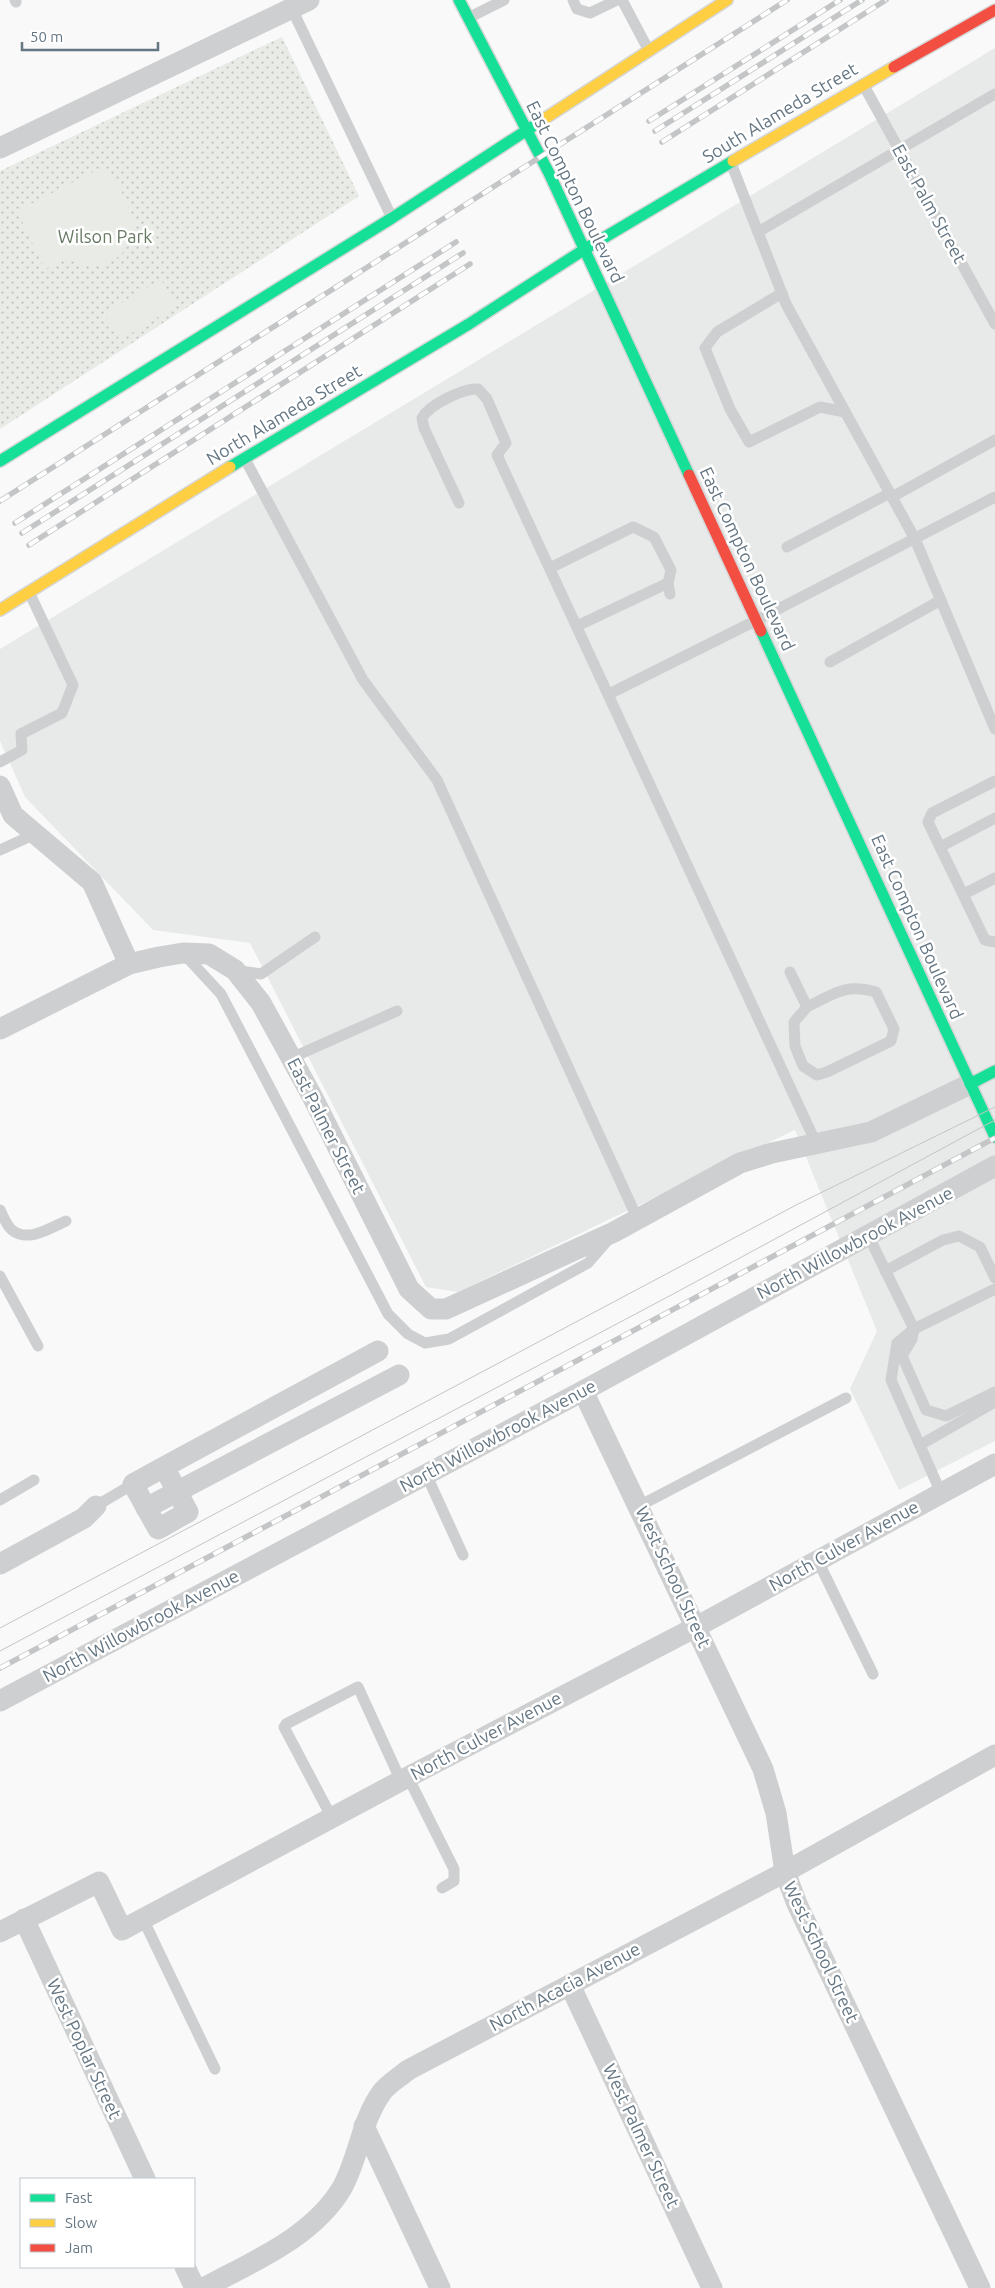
<svg xmlns="http://www.w3.org/2000/svg" width="995" height="2288" font-family="Ubuntu,sans-serif">
  <style>
    .built { fill: #e8e9e9 }
    .green { fill: url(#green-dots) }
    .pitch { fill: #e8ebe6 }
    .lines { fill: none; stroke-linecap: round; stroke-linejoin: round }
    .fast-casing { stroke: #d5d6d7; stroke-width: 14 }
    .slow-casing { stroke: #d5d6d7; stroke-width: 14 }
    .jam-casing { stroke: #d5d6d7; stroke-width: 14 }
    .lane { stroke: #cecfd0; stroke-width: 11 }
    .street { stroke: #cecfd0; stroke-width: 21 }
    .fast { stroke: #16e098; stroke-width: 11 }
    .slow { stroke: #ffcf43; stroke-width: 11 }
    .jam { stroke: #f24e42; stroke-width: 11 }
    .tram { stroke: #c3c5c6; stroke-width: 1 }
    .rail-casing { stroke: #c3c5c6; stroke-width: 5.5 }
    .rail { stroke: #fff; stroke-width: 4; stroke-dasharray: 11; stroke-linecap: butt }
    .labels { text-anchor: middle; stroke-width: 5; stroke-linejoin: round; paint-order: stroke }
    .street-label { font-size: 18px; fill: #657683; stroke: #fff }
    .park-label { font-size: 18px; fill: #687a64; stroke: #fff }
  </style>
  <defs>
    <pattern id="green-dots" width="8" height="8" patternUnits="userSpaceOnUse" patternTransform="scale(1.25)"><rect width="8" height="8" fill="#e8ebe6"/><path d="M2 2h.1M6 6h.1" fill="none" stroke="#c0c3c0" stroke-width="1.8" stroke-linecap="round"/></pattern>
  </defs>
  <rect width="100%" height="100%" fill="#f9f9f9"/>
  <polygon class="built" points="995,48 995,1441 899,1490 850,1389 877,1331 795,1130 458,1292 426,1287 250,943 153,930 25,797 0,741 0,649"/>
  <polygon class="green" points="282,37 359,196 0,429 0,171"/>
  <g class="pitch">
    <polygon points="103,167 115,177 136,224 134,237 121,255 106,265 87,266 69,258 45,269 17,211"/>
    <polygon points="161,279 176,306 120,340 104,313"/>
  </g>
  <g class="lines">
    <defs>
      <g id="fast">
        <polyline points="459,0 549,173 689,475"/>
        <polyline points="0,461 392,218 541,121"/>
        <polyline points="230,467 469,324 585,249 733,161"/>
        <polyline points="761,631 995,1137"/>
        <polyline points="970,1084 995,1071"/>
      </g>
      <g id="slow">
        <polyline points="541,121 727,0"/>
        <polyline points="733,161 894,67"/>
        <polyline points="0,610 230,467"/>
      </g>
      <g id="jam">
        <polyline points="894,67 995,10"/>
        <polyline points="689,475 761,631"/>
      </g>
    </defs>
    <use href="#fast" class="fast-casing"/>
    <use href="#slow" class="slow-casing"/>
    <use href="#jam" class="jam-casing"/>
    <g class="lane">
      <polyline points="15,0 16,2"/>
      <polyline points="573,0 577,9 590,13 617,0"/>
      <polyline points="622,0 649,51"/>
      <polyline points="290,5 392,218"/>
      <polyline points="468,18 504,0"/>
      <polyline points="863,84 995,324"/>
      <polyline points="731,163 786,304 915,539 995,729"/>
      <polyline points="758,232 995,94"/>
      <polyline points="782,293 717,332 705,348 730,409 749,442 820,407 845,412"/>
      <polyline points="245,459 363,680 437,780 638,1220"/>
      <polyline points="892,497 995,440"/>
      <path d="M 459,503 L 424,428 L 422,418 C 429,405 463,388 478,389 L 487,399 L 506,443 L 497,455 L 816,1143"/>
      <polyline points="787,547 890,493"/>
      <polyline points="550,568 633,527 654,537 671,570 668,583 670,594"/>
      <polyline points="577,626 668,583"/>
      <polyline points="830,662 941,600"/>
      <polyline points="609,694 755,621 995,497"/>
      <polyline points="0,762 22,750 21,734 62,713 73,685 29,592"/>
      <polyline points="995,818 940,847 985,940 995,942"/>
      <polyline points="940,847 928,822 932,813 995,781"/>
      <polyline points="0,850 35,834"/>
      <polyline points="964,894 995,878"/>
      <polyline points="184,954 221,994 388,1314 408,1334 425,1343 449,1339 588,1263 608,1240"/>
      <polyline points="235,970 261,974 315,937"/>
      <path d="M 790,972 L 807,1007 L 794,1022 L 795,1046 L 803,1066 L 817,1075 L 827,1072 L 891,1041 L 894,1029 L 876,992 C 844,983 834,994 807,1007"/>
      <polyline points="291,1058 397,1011"/>
      <path d="M 0,1210 C 3,1216 7,1226 12,1230 C 28,1243 50,1228 66,1221"/>
      <polyline points="868,1235 914,1329 912,1339 902,1356 926,1410 946,1416 995,1392"/>
      <polyline points="885,1271 943,1240 959,1236 980,1247 995,1278"/>
      <polyline points="0,1276 38,1346"/>
      <polyline points="920,1445 995,1402"/>
      <polyline points="426,1474 463,1555"/>
      <polyline points="941,1493 891,1380 897,1343 914,1329 995,1289"/>
      <polyline points="0,1500 34,1480"/>
      <polyline points="96,1506 133,1484"/>
      <polyline points="639,1506 846,1398"/>
      <polyline points="818,1561 873,1674"/>
      <polyline points="408,1777 454,1869 454,1881 442,1888"/>
      <polyline points="332,1818 284,1727 286,1724 358,1687 401,1781"/>
      <polyline points="143,1919 215,2069"/>
    </g>
    <g class="street">
      <polyline points="0,148 309,0"/>
      <polyline points="0,786 13,815 92,882 129,964"/>
      <polyline points="0,1029 129,964 159,957 183,953 209,954 235,970 261,1003 312,1096 409,1289 431,1309 446,1309 614,1232 740,1163 772,1153 871,1132 970,1084"/>
      <polyline points="583,1391 763,1769 776,1813 785,1872 797,1904 980,2288"/>
      <polyline points="164,1467 188,1512 158,1529 133,1484 164,1467 378,1351"/>
      <polyline points="146,1508 399,1375"/>
      <polyline points="0,1564 84,1518 96,1506"/>
      <polyline points="0,1701 583,1391 995,1166"/>
      <polyline points="24,1919 145,2179"/>
      <polyline points="0,1932 99,1882 122,1930 408,1777 696,1627 995,1464"/>
      <polyline points="570,1985 712,2288"/>
      <polyline points="364,2126 440,2288"/>
      <polyline points="185,2267 195,2288"/>
      <path d="M 204,2288 C 253,2261 312,2238 342,2188 C 359,2157 361,2121 382,2092 C 388,2084 400,2077 408,2070 L 785,1872 L 995,1755"/>
    </g>
    <use href="#fast" class="fast"/>
    <use href="#slow" class="slow"/>
    <use href="#jam" class="jam"/>
    <g class="tram">
      <polyline points="0,1628 798,1204 995,1107"/>
      <polyline points="0,1651 675,1293 995,1120"/>
    </g>
    <defs>
      <g id="rail">
        <polyline points="649,121 840,0"/>
        <polyline points="655,131 862,0"/>
        <polyline points="662,142 886,0"/>
        <polyline points="0,501 787,0"/>
        <polyline points="15,523 456,242"/>
        <polyline points="22,533 463,253"/>
        <polyline points="29,545 470,264"/>
        <polyline points="0,1668 995,1138"/>
      </g>
    </defs>
    <use href="#rail" class="rail-casing"/>
    <use href="#rail" class="rail"/>
  </g>
  <g class="labels">
    <g class="street-label">
      <text transform="translate(780 113) rotate(-31)" y="6">South Alameda Street</text>
      <text transform="translate(575 192) rotate(64)" y="6">East Compton Boulevard</text>
      <text transform="translate(929 204) rotate(61)" y="6">East Palm Street</text>
      <text transform="translate(284 415) rotate(-31)" y="6">North Alameda Street</text>
      <text transform="translate(747 559) rotate(65)" y="6">East Compton Boulevard</text>
      <text transform="translate(917 927) rotate(66)" y="6">East Compton Boulevard</text>
      <text transform="translate(326 1126) rotate(63)" y="6">East Palmer Street</text>
      <text transform="translate(855 1243) rotate(-28)" y="6">North Willowbrook Avenue</text>
      <text transform="translate(498 1436) rotate(-28)" y="6">North Willowbrook Avenue</text>
      <text transform="translate(844 1546) rotate(-29)" y="6">North Culver Avenue</text>
      <text transform="translate(673 1577) rotate(65)" y="6">West School Street</text>
      <text transform="translate(141 1626) rotate(-28)" y="6">North Willowbrook Avenue</text>
      <text transform="translate(486 1736) rotate(-28)" y="6">North Culver Avenue</text>
      <text transform="translate(821 1952) rotate(65)" y="6">West School Street</text>
      <text transform="translate(565 1987) rotate(-28)" y="6">North Acacia Avenue</text>
      <text transform="translate(84 2049) rotate(65)" y="6">West Poplar Street</text>
      <text transform="translate(641 2136) rotate(65)" y="6">West Palmer Street</text>
    </g>
    <g class="park-label">
      <text x="105" y="243">Wilson Park</text>
    </g>
  </g>
  <rect x="20" y="2178" width="175" height="90" fill="#ffffff" stroke="#c1c8cd"/>
  <rect x="30" y="2194" width="25" height="8" fill="#16e098" stroke="#c1c8cd"/>
  <text x="65" y="2203" font-size="15" fill="#657683">Fast</text>
  <rect x="30" y="2219" width="25" height="8" fill="#ffcf43" stroke="#c1c8cd"/>
  <text x="65" y="2228" font-size="15" fill="#657683">Slow</text>
  <rect x="30" y="2244" width="25" height="8" fill="#f24e42" stroke="#c1c8cd"/>
  <text x="65" y="2253" font-size="15" fill="#657683">Jam</text>
  <path d="M22 42v8h136v-8" fill="none" stroke="#657683" stroke-width="2.5"/>
  <text x="30" y="42" font-size="15" fill="#657683" stroke="#ffffff" stroke-width="4" paint-order="stroke">50 m</text>
</svg>
